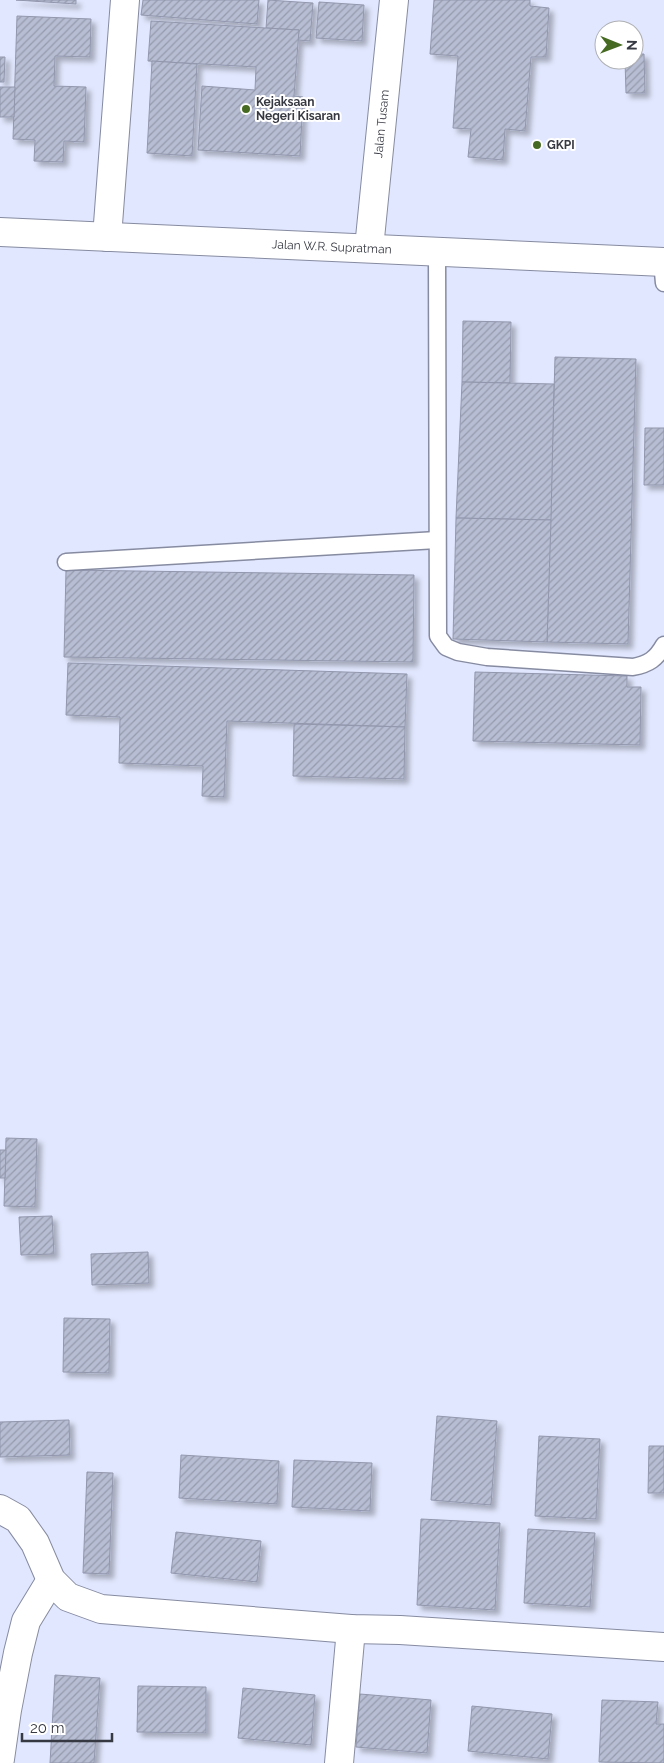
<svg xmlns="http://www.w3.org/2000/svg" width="664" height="1763" font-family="Raleway,sans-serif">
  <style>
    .building { fill: url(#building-hatch); stroke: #9297ad; filter: url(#shadow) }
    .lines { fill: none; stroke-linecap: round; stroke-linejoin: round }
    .lane-casing { stroke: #868ba1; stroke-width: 19 }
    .street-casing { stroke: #868ba1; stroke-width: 30 }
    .lane { stroke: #fff; stroke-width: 16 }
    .street { stroke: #fff; stroke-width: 28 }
    .poi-dot { fill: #466a22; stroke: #fff; stroke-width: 2 }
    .labels { text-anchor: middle; stroke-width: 4; stroke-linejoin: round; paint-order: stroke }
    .poi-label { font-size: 12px; font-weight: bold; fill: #373942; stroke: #fff; text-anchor: start }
    .street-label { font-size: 12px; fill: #373942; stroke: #fff }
  </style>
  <defs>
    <pattern id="building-hatch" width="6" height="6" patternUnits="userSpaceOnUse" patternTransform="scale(1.25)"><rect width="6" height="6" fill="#b7bdd3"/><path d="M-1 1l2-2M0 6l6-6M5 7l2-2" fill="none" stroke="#969bad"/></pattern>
    <filter id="shadow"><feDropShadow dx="4.5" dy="4.5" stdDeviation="2.5" flood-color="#0004"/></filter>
  </defs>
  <rect width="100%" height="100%" fill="#e1e7fe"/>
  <g class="building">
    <polygon points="16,0 76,0 76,4"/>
    <polygon points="143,0 259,0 257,24 141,15"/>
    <polygon points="268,0 313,3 310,41 298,40 299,30 266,28"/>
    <polygon points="434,0 530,0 530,6 549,8 546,57 531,57 525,131 505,129 503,160 468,157 471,129 453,128 458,56 430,54"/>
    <polygon points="319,2 364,5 362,41 316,38"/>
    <polygon points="17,16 91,19 90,57 55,56 54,86 86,87 84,142 64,141 63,162 34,161 35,140 13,139"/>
    <polygon points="151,21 299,30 294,96 303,97 300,156 198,150 202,86 255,90 256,67 148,61"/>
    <polygon points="634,54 644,54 645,93 626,93 625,60 634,60"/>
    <polygon points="0,57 5,57 4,82 0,82"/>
    <polygon points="152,61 197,64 192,156 147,153"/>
    <polygon points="0,87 15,87 14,117 0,117"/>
    <polygon points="463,321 511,322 510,383 462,382"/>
    <polygon points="555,357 636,359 628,644 547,642"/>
    <polygon points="462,382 554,384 551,520 456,518"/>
    <polygon points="645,428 664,428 664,485 644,485"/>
    <polygon points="456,518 551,520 547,642 453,639"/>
    <polygon points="66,570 414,575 413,662 64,657"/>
    <polygon points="68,663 407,674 405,727 227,721 224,797 202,796 203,766 119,763 120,717 66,715"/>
    <polygon points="475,672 627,676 627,687 641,687 640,745 473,741"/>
    <polygon points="294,724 405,727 404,779 293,776"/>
    <polygon points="6,1138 37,1139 35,1207 4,1206"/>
    <polygon points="0,1150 6,1150 5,1178 0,1178"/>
    <polygon points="52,1216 54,1254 21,1255 19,1217"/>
    <polygon points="148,1252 149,1283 92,1285 91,1254"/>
    <polygon points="64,1318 110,1319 109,1373 63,1372"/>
    <polygon points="437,1416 497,1421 491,1505 431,1500"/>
    <polygon points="69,1420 70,1455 0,1457 0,1422"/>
    <polygon points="539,1436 600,1439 596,1519 535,1516"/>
    <polygon points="649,1446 664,1446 664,1493 648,1493"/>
    <polygon points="181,1455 279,1461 277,1504 179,1498"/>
    <polygon points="294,1460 372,1463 370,1511 292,1507"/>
    <polygon points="87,1472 113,1473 109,1574 83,1573"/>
    <polygon points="421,1519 500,1523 495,1610 417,1605"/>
    <polygon points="528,1529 595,1533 590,1607 524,1603"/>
    <polygon points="176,1532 261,1541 257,1582 171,1573"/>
    <polygon points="55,1675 100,1678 94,1763 50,1763"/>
    <polygon points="138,1686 206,1687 206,1733 137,1732"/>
    <polygon points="243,1688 315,1695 311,1745 238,1738"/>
    <polygon points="360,1694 431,1700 427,1753 356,1747"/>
    <polygon points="602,1700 658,1702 656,1724 664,1724 664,1763 599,1762"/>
    <polygon points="472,1706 552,1714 548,1759 468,1751"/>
  </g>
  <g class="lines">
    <defs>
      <g id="lane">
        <path d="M 437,252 L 438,636 L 446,647 L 458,652 L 487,657 L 633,667 C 649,664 656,659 664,645"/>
        <polyline points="662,261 664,283"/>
        <polyline points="66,562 437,540"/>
      </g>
      <g id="street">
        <path id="s1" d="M 0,232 L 664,262"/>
        <polyline points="107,237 125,0"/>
        <path id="s2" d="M 369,248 L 394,0"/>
        <polyline points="0,1509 18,1519 35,1543 51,1580 68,1597 101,1609 351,1629 400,1630 664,1647"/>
        <polyline points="0,1759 7,1710 18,1653 26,1621 51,1580"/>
        <polyline points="339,1763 351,1629"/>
      </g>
    </defs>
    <use href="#lane" class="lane-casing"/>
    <use href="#street" class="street-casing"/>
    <use href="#lane" class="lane"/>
    <use href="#street" class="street"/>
  </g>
  <g class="poi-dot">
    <circle cx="246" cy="109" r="5"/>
    <circle cx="537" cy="145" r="5"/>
  </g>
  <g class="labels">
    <g class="poi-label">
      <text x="256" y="106">Kejaksaan<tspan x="256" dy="14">Negeri Kisaran</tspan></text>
      <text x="547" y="149">GKPI</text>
    </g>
    <g class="street-label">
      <text dy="4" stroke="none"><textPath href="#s2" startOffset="125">Jalan Tusam</textPath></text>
      <text dy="4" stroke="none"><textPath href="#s1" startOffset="332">Jalan W.R. Supratman</textPath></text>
    </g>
  </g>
  <g transform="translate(619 45) rotate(91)"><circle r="24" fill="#ffffff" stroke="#afb0b3"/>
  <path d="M0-4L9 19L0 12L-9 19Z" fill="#466a22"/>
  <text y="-8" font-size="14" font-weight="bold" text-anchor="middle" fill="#373942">N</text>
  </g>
  <path d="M22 1733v8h90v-8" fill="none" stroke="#373942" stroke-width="2.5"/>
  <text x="30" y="1733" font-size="15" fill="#373942" stroke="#ffffff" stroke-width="4" paint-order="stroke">20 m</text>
</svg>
